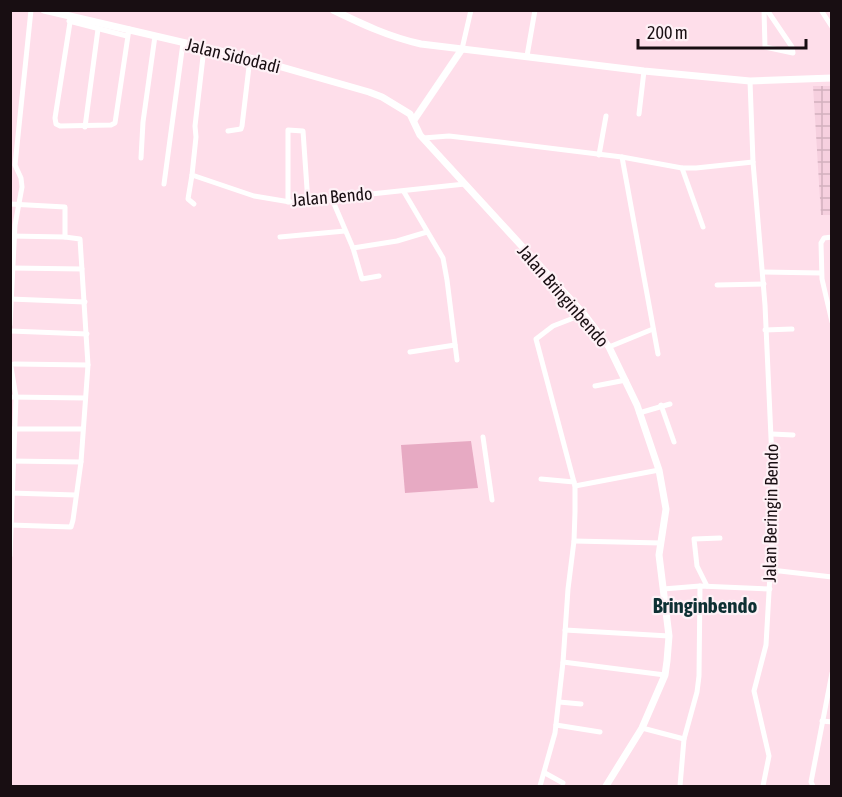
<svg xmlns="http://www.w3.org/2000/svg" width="842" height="797" font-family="'Asap Condensed',sans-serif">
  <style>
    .industrial { fill: url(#industrial-grid) }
    .park { fill: #e7aac3 }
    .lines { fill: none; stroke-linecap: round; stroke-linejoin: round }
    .minor { stroke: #fff; stroke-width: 5 }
    .tertiary { stroke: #fff; stroke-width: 7 }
    .labels { text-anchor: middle; stroke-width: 4.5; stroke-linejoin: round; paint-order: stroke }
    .street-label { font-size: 18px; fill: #180e12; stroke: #fef1f6 }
    .quarter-label { font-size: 21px; font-weight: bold; fill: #0d3033; stroke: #fef1f6 }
  </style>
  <defs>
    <pattern id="industrial-grid" width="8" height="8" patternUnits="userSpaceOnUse" patternTransform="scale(1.5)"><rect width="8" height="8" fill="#f6d0df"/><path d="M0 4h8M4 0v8" fill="none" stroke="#d2b1be"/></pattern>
  </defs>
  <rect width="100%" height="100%" fill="#fedeea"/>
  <polygon class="industrial" points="813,86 831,86 831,215 821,215"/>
  <polygon class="park" points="471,441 478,488 405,493 401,445"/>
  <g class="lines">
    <g class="minor">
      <polyline points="764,10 765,47 793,53 792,47 767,10"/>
      <polyline points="821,10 832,27"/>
      <polyline points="71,16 55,118 56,124 60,126 111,125 115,123 129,29"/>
      <polyline points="69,21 127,36"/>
      <polyline points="204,48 195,126 196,137 192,175 254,196 302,204 371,194 465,184"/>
      <polyline points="462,49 471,10"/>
      <polyline points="527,56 535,10"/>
      <polyline points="750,81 753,162 765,305 774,504 766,645 754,691 769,756 763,786"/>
      <polyline points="639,114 644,71"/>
      <polyline points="85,127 98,29"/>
      <polyline points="228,131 241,129 242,126 250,58"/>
      <polyline points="423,138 449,136 500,142 622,157 682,168 696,168 753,162"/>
      <polyline points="599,155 606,116"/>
      <polyline points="622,157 658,354"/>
      <polyline points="141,158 143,122 155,36"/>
      <polyline points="682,168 703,227"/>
      <polyline points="192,175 188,199 194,204"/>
      <polyline points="164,184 183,43"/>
      <polyline points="404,192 443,258 447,280 457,360"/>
      <polyline points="332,199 353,248 362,279 379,276"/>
      <polyline points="288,202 288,130 303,131 308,203"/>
      <polyline points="10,204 65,207 65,237"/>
      <polyline points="10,236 65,237 80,239 88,365 81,462 73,520 71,527 10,525"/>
      <polyline points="280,237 345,231"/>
      <polyline points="832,237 824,238 821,243 822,279 832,322"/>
      <polyline points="353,248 397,241 427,232"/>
      <polyline points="12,268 82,269"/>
      <polyline points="763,272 821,273"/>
      <polyline points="717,285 764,284"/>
      <polyline points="10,299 85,302"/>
      <polyline points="10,325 15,225 22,187 21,178 15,165 31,10"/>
      <polyline points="765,330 792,329"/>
      <polyline points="10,331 87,334"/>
      <polyline points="609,347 653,329"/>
      <polyline points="410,352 455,345"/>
      <polyline points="14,364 88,365"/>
      <polyline points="595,386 626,380"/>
      <polyline points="10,397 85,398"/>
      <polyline points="661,405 674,442"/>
      <polyline points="639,413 670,404"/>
      <polyline points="11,429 82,429"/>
      <polyline points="772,434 793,435"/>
      <polyline points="483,437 492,500"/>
      <polyline points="10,461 81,462"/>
      <polyline points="541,479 574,482"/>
      <polyline points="575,486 659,470"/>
      <polyline points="10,493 76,495"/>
      <polyline points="574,541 661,543"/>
      <polyline points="10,556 16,397 11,367"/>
      <polyline points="771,570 832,577"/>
      <polyline points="707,586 697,566 694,539 720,538"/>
      <polyline points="663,589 700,586 770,589"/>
      <polyline points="565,630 669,636"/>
      <polyline points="563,662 665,675"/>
      <polyline points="559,702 581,704"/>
      <polyline points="822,721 832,722"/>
      <polyline points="556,725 600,732"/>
      <polyline points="642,728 684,739"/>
      <polyline points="545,773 563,783"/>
      <polyline points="540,786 555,733 563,662 568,589 574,541 575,512 575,486 536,339 553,326 584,314"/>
      <polyline points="680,786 684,739 697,692 699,676 700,586"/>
      <polyline points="813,786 811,782 832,673"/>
    </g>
    <g class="tertiary">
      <polyline points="44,10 250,58 369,92 382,97 410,114 420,135 584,314 609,347 637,405 659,470 666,509 659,555 669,636 667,661 665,675 642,728 606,786"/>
      <path d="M 333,10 C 362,24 389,37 421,44 L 644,71 L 750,81 L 832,78"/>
      <polyline points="414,120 462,49"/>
    </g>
  </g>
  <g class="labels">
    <g class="street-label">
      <text transform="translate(233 56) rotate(14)" y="6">Jalan Sidodadi</text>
      <text transform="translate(332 197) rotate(-5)" y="6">Jalan Bendo</text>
      <text transform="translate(563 296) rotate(49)" y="6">Jalan Bringinbendo</text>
      <text transform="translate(771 513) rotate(-89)" y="6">Jalan Beringin Bendo</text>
    </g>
    <g class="quarter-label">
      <text x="705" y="613">Bringinbendo</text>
    </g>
  </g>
  <rect width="842" height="797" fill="none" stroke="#180e12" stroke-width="24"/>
  <path d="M638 39v9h168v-9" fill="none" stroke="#180e12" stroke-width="3"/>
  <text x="647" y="39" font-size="18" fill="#180e12" stroke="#fef1f6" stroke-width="4.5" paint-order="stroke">200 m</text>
</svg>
